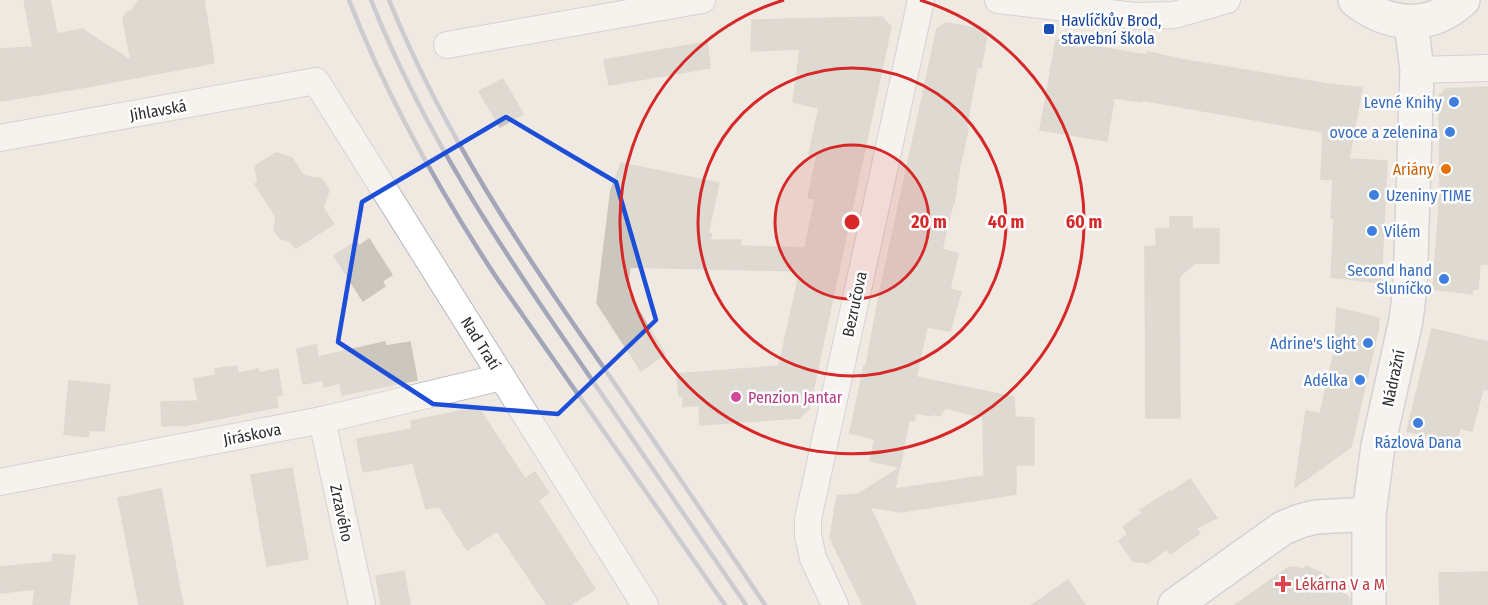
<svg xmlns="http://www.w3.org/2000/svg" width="1488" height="605" font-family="'Fira Sans Condensed',sans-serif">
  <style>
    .building { fill: #cbc7bf; stroke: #cbc5ba; stroke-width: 1.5 }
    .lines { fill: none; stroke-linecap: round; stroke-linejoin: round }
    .street-casing { stroke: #b4b7c1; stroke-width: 28 }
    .secondary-casing { stroke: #b4b7c1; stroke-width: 36 }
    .street { stroke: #fff; stroke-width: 26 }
    .secondary { stroke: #fff; stroke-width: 33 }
    .rail { stroke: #a3a6b8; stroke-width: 4.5 }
    .marked { fill: none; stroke: #1d4ed8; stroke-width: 4.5; stroke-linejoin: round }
    .ring { fill: none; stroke: #d62828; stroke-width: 3 }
    .transit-dot { fill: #1a4fb4; stroke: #fff; stroke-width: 2 }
    .shop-dot { fill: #3f7fe0; stroke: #fff; stroke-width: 2 }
    .food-dot { fill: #e8710a; stroke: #fff; stroke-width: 2 }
    .hotel-dot { fill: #d1479c; stroke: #fff; stroke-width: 2 }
    .health-dot { fill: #e0444e; stroke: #fff; stroke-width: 2 }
    .labels { text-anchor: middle; stroke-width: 5; stroke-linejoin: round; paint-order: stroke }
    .transit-label { font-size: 16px; fill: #164399; stroke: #fff; text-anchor: start }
    .shop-label { font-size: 16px; fill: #366cbe; stroke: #fff; text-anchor: end }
    .street-label { font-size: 16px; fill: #2e2e2e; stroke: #fff }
    .food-label { font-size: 16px; fill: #c56008; stroke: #fff; text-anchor: end }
    .hotel-label { font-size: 16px; fill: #b23c85; stroke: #fff; text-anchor: start }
    .health-label { font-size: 16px; fill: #be3a42; stroke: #fff; text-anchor: start }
    .centre { fill: #d62828; stroke: #fff; stroke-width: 3 }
    .ring-label { font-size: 18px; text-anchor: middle; font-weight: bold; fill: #d62828; stroke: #fff; stroke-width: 5; stroke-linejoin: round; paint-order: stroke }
  </style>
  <rect width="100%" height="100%" fill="#efe9e1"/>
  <g class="building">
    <polygon points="24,0 50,0 57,34 82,29 131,61 123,18 128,12 131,12 139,0 204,0 214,63 81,88 0,101 0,49 33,47"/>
    <polygon points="882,17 891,27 809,409 799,418 700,425 699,405 683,407 683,396 679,396 677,374 779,366 800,271 630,267 627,291 665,354 641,371 597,303 611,190 621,163 719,183 708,233 712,234 710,240 741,240 741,246 805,248 815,199 808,198 817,156 809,154 819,108 793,102 800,49 751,51 752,20"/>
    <polygon points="946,23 988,30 981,68 977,67 966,130 968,130 960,165 954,203 953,203 942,249 958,254 950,289 961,292 950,331 927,327 916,377 1014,397 1015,417 1034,418 1034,465 1016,465 1016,494 901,512 870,507 916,605 863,605 830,538 837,496 859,494 899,468 895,489 984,476 983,417 945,408 940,416 932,414 931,416 915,413 914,421 909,420 900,467 870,461 875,439 850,433 864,366 866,367 879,296 937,29"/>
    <polygon points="1056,40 1147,55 1148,52 1179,59 1328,84 1362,88 1349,159 1387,161 1381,283 1331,277 1334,218 1331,218 1333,180 1321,179 1323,132 1141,100 1141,102 1114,98 1107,141 1040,130"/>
    <polygon points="707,42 710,68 609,85 604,60"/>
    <polygon points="503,79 523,114 500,127 479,91"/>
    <polygon points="1488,87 1488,264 1480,264 1478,289 1472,289 1472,294 1433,289 1440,193 1439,96 1446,89"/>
    <polygon points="276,153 292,158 302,174 312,178 321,178 329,190 323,208 334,224 296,248 291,242 280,238 274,230 276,217 255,184 258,182 255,166"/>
    <polygon points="1170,217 1192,217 1192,229 1219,229 1219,263 1195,263 1179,277 1180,418 1146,418 1145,247 1156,246 1156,229 1170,229"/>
    <polygon points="369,239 392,275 382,281 385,286 363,301 334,256 356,241 359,246"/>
    <polygon points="1337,308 1379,318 1378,330 1351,447 1295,487 1306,411 1320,414 1334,353"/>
    <polygon points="1432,329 1488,342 1488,390 1483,389 1472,431 1460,428 1456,443 1407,431"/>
    <polygon points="385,342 386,346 410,342 417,380 342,395 340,383 324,387 323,380 303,384 297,349 316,345 318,357"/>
    <polygon points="237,366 238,373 258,369 259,373 278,369 282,395 276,396 278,407 187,425 162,426 161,402 198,401 194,379 216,375 215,369"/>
    <polygon points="69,381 110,385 104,431 89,430 88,437 64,434"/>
    <polygon points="478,407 525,479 535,472 549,493 538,500 595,589 570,605 547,605 497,531 467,550 439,506 426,509 413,463 363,472 357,439 412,429 411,421"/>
    <polygon points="292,468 308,559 267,566 251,475"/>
    <polygon points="1190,479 1217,518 1196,528 1200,533 1170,554 1167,549 1148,563 1133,561 1119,541 1128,534 1123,527 1142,513 1140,510 1170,491 1171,492"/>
    <polygon points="161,489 183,605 139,605 118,498"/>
    <polygon points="53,554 75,556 69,605 33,605 35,589 0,593 0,567 52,562"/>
    <polygon points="1306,566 1337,581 1336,585 1350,599 1350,605 1235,605 1286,569 1291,567 1304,569"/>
    <polygon points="404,571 410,605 381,605 376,576"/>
    <polygon points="1488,572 1488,605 1440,605 1439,573"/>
    <polygon points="1068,580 1085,605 1032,605"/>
  </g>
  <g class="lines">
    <defs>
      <g id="street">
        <polyline points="998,0 1135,16 1174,15 1227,0"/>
        <polyline points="447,45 702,0"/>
        <polyline points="1417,70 1488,68"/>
        <polyline points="0,138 316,81 645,605"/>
        <polyline points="322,420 362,605"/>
        <polyline points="0,482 322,420 502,377"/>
        <polyline points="835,605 813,558 808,535 808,519 921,0"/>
      </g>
      <g id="secondary">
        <path d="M 1355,0 C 1389,27 1430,30 1463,0"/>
        <polyline points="1175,605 1283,528 1300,521 1316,517 1369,514"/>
        <polyline points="1369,605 1369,514 1378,446 1406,320 1410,287 1417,70 1411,22"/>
      </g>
    </defs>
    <use href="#street" class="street-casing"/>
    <use href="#secondary" class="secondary-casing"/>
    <use href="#street" class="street"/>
    <use href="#secondary" class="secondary"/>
    <g class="rail">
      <path d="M 349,0 C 387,98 439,190 496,277 L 725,605"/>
      <path d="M 371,0 C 422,129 498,244 577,358 C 633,440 690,522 746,605"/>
      <path d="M 389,0 C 443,133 522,251 604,368 C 658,447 712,525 765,605"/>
    </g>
  </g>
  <path d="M0 0H1488V605H0ZM 506,117 L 616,182 L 656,320 L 558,414 L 433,404 L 338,342 L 362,202 Z" fill="#efe9e1" fill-opacity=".55" fill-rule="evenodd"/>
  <path class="marked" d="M 506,117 L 616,182 L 656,320 L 558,414 L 433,404 L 338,342 L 362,202 Z"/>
  <circle cx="852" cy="222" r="77" fill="#d62828" fill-opacity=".12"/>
  <g class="ring">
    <circle cx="852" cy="222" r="77"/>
    <circle cx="852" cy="222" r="154"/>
    <path d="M920 0A232 232 0 1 1 784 0"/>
  </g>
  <rect class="transit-dot" x="1043" y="23" width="12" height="12" rx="3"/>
  <g class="shop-dot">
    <circle cx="1454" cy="102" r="6"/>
    <circle cx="1450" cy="132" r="6"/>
    <circle cx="1374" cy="195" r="6"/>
    <circle cx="1372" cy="231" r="6"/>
    <circle cx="1444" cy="279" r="6"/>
    <circle cx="1368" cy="343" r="6"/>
    <circle cx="1360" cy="380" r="6"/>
    <circle cx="1418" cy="423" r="6"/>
  </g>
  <circle class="food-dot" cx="1446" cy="169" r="6"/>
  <circle class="hotel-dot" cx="736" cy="397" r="6"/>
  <path class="health-dot" d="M1280 575h6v6h6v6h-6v6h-6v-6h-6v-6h6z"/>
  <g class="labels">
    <g class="transit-label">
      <text x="1061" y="26">Havlíčkův Brod,<tspan x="1061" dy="18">stavební škola</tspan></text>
    </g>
    <g class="shop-label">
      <text x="1442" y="108">Levné Knihy</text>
      <text x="1438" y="138">ovoce a zelenina</text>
      <text x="1386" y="201" text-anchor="start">Uzeniny TIME</text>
      <text x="1384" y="237" text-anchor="start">Vilém</text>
      <text x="1432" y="276">Second hand<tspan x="1432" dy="18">Sluníčko</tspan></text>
      <text x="1356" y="349">Adrine's light</text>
      <text x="1348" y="386">Adélka</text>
      <text x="1418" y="448" text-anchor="middle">Rázlová Dana</text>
    </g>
    <g class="street-label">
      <text transform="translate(158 110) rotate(-10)" y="6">Jihlavská</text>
      <text transform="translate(854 304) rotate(-78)" y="6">Bezručova</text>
      <text transform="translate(481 343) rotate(58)" y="6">Nad Tratí</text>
      <text transform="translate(1393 378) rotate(-78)" y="6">Nádražní</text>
      <text transform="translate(252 434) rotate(-11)" y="6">Jiráskova</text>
      <text transform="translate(342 513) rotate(78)" y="6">Zrzavého</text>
    </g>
    <g class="food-label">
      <text x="1434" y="175">Ariány</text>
    </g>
    <g class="hotel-label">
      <text x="748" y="403">Penzion Jantar</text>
    </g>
    <g class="health-label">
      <text x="1295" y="590">Lékárna V a M</text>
    </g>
  </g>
  <circle cx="852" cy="222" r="9" class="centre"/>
  <g class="ring-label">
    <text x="929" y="228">20 m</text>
    <text x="1006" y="228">40 m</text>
    <text x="1084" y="228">60 m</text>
  </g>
</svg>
